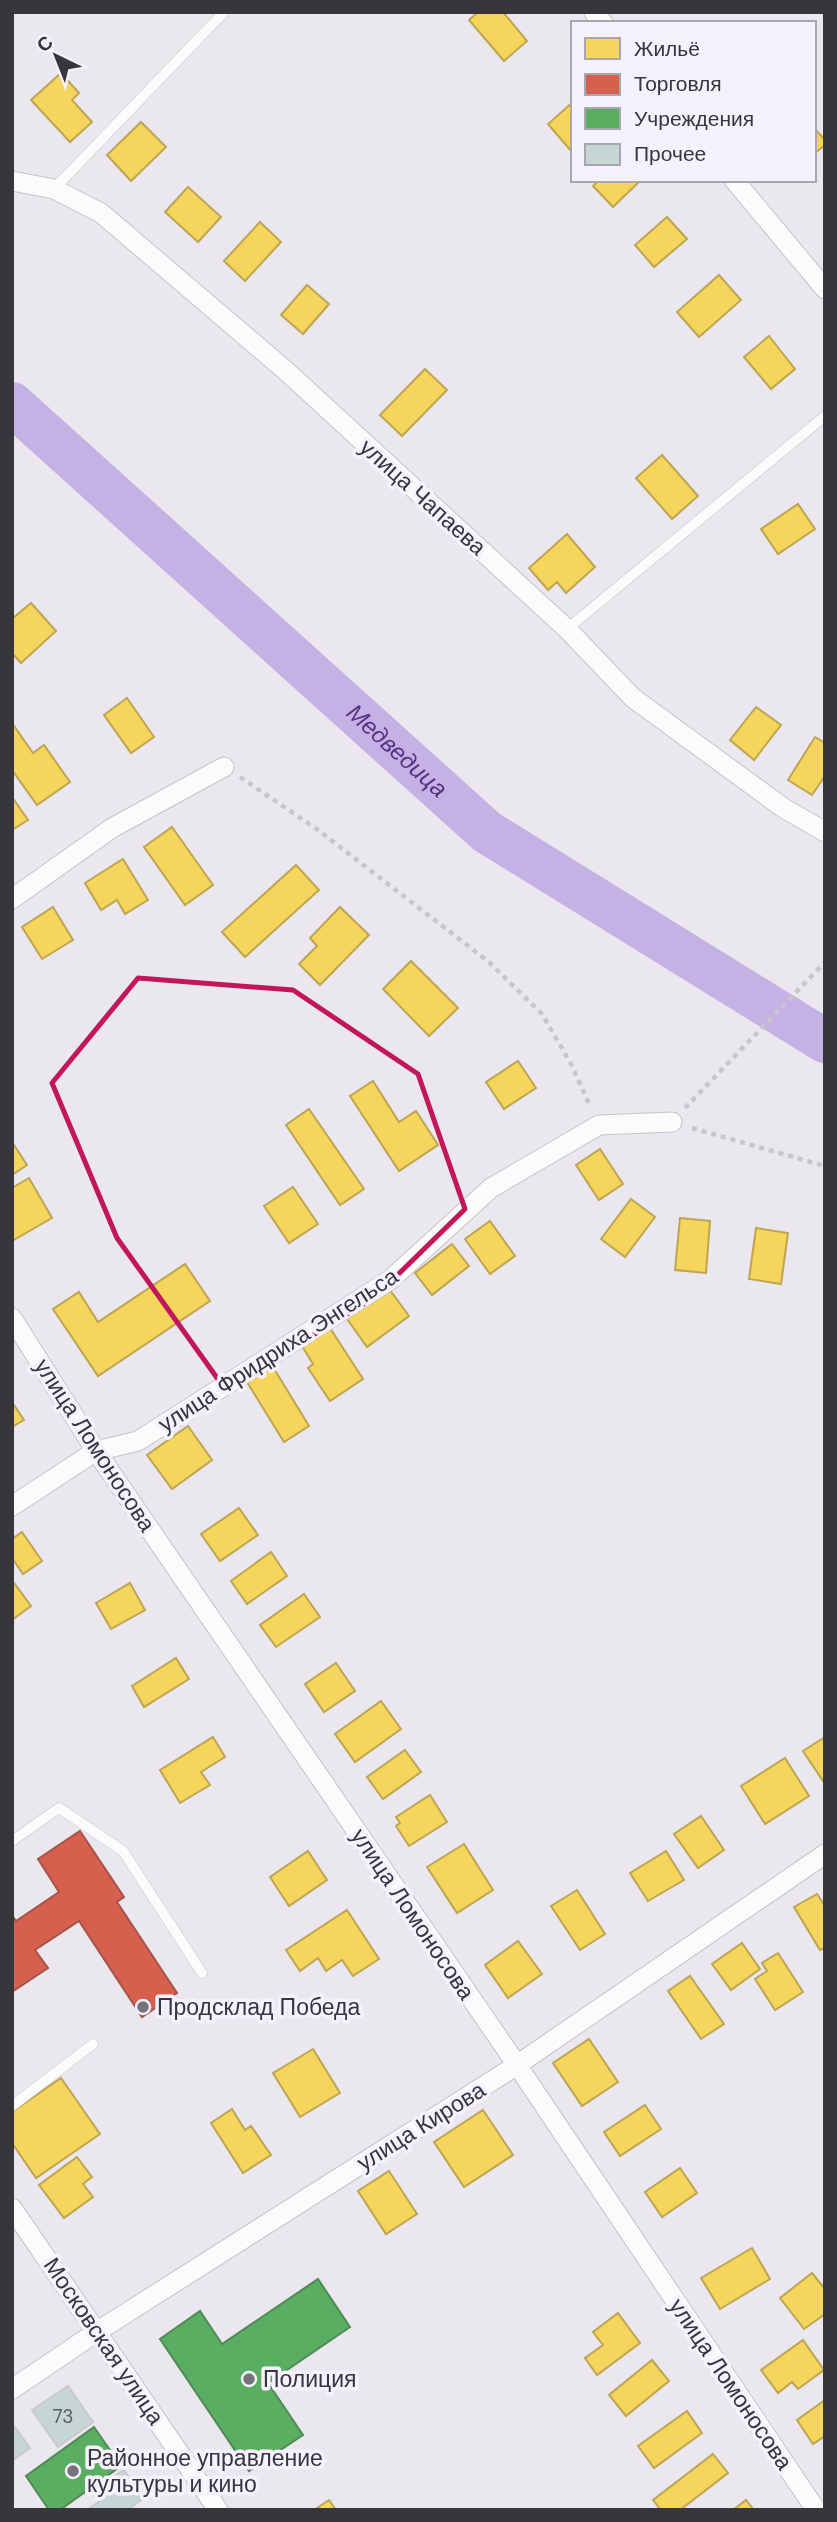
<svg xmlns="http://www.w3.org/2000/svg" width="837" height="2522" font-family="'DM Sans',sans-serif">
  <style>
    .homes { fill: #f6d55c; stroke: #bda552; stroke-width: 2 }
    .shops { fill: #d6604d; stroke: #a65348; stroke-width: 2 }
    .public { fill: #5aae61; stroke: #508a56; stroke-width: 2 }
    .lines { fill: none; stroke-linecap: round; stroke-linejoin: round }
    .river { stroke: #c5b1e4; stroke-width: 44 }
    .building { fill: #c5d6d4; stroke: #cacacd; stroke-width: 2 }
    .service-casing { stroke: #c5c3c8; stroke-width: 11 }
    .minor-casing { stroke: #c5c3c8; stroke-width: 21 }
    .path { stroke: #c7c6ca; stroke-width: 4.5; stroke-dasharray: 5 5; stroke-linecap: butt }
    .service { stroke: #fcfbfc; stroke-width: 10 }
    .minor { stroke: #fcfbfc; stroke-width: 19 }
    .marked { fill: none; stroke: #c2185b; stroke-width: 5; stroke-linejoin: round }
    .poi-dot { fill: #76747a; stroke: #f6f1fe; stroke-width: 2.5 }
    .labels { text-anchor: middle; stroke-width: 7; stroke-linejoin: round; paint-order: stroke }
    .number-label { font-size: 19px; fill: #5a5e61 }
    .street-label { font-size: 23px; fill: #37363b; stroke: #f6f1fe }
    .poi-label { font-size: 23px; fill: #37363b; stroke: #f6f1fe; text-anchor: start }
    .water-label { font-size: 24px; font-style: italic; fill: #573283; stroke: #f6f1fe }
  </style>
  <rect width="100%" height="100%" fill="#eae7ee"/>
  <g class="homes">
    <polygon points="478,12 503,12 527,41 504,61 469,20"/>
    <polygon points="61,73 79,93 72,100 92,122 70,142 31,100"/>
    <polygon points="573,102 573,151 572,152 548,124"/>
    <polygon points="141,122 166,147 131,181 107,155"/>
    <polygon points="814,128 825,140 825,145 814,154"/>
    <polygon points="599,180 641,180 613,207 593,186"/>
    <polygon points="188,187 221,217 198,242 165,212"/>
    <polygon points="667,217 687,239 654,267 635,245"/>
    <polygon points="260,222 281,242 245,281 224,261"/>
    <polygon points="719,275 741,300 699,337 677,312"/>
    <polygon points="307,285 329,304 303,334 281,315"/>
    <polygon points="769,336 795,369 771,389 744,357"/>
    <polygon points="425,369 447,390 402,436 380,415"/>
    <polygon points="662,455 698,496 672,519 636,478"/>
    <polygon points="798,504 815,529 778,554 761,529"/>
    <polygon points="567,534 595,567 566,593 557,582 548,590 529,568"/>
    <polygon points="31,603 56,631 21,663 12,653 12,619"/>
    <polygon points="127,698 154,737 131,753 104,715"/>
    <polygon points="756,707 781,725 754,760 730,740"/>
    <polygon points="12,723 33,753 44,745 70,782 37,805 12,770"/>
    <polygon points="815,737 825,743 825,776 812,795 788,780"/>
    <polygon points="12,797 28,820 12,830"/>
    <polygon points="172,827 213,885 185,905 144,847"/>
    <polygon points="123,859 148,900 125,914 117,900 101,910 85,883"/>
    <polygon points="296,865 319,890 245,957 222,932"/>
    <polygon points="53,907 73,940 42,959 22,927"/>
    <polygon points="340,907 369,935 320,985 299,964 317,946 310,938"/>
    <polygon points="411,961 458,1008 429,1036 383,989"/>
    <polygon points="518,1061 536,1088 504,1109 486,1082"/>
    <polygon points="373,1081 399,1122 416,1111 438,1145 399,1171 350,1096"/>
    <polygon points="309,1109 364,1189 340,1205 286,1125"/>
    <polygon points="12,1142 27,1165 12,1175"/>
    <polygon points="600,1149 623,1184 599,1200 576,1165"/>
    <polygon points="29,1178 52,1218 12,1241 12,1188"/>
    <polygon points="293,1187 318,1224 289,1243 264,1206"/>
    <polygon points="631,1199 655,1217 625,1257 601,1239"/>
    <polygon points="680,1218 710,1221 706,1273 675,1270"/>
    <polygon points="490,1221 515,1256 490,1274 465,1239"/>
    <polygon points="756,1228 788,1233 781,1284 749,1279"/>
    <polygon points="452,1244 469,1266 432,1295 415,1273"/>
    <polygon points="185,1264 210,1301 98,1376 53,1309 79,1292 98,1322"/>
    <polygon points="387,1286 409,1316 367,1347 345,1316"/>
    <polygon points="330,1328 363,1379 330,1401 308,1368 313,1364 302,1346"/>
    <polygon points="273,1367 309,1426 284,1442 247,1382"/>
    <polygon points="12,1402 24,1420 12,1427"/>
    <polygon points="188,1426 212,1460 172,1489 147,1455"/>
    <polygon points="239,1508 258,1535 220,1561 201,1534"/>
    <polygon points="22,1532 42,1561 23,1574 12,1558 12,1539"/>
    <polygon points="271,1552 287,1576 247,1604 231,1581"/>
    <polygon points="12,1580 31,1606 12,1620"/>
    <polygon points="130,1583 145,1610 111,1629 96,1603"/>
    <polygon points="304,1594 320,1617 276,1647 260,1625"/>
    <polygon points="176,1658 189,1679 144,1707 132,1686"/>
    <polygon points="336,1663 355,1691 324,1712 305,1684"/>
    <polygon points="381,1701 401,1729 355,1762 335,1734"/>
    <polygon points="213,1737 225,1757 201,1772 210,1785 180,1803 160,1770"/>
    <polygon points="825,1737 825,1784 803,1751"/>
    <polygon points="405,1750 421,1772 383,1799 367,1777"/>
    <polygon points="785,1758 809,1796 765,1824 741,1786"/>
    <polygon points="430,1795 447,1822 409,1846 396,1826 400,1823 396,1817"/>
    <polygon points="701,1816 724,1850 698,1868 674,1834"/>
    <polygon points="464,1844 493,1890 457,1913 427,1867"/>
    <polygon points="308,1851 327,1880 289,1906 270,1877"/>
    <polygon points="666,1851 684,1880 648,1901 630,1873"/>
    <polygon points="577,1890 605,1934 580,1950 551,1906"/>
    <polygon points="817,1894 825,1906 825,1948 820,1950 794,1907"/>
    <polygon points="347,1910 379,1959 353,1976 342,1960 326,1971 318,1958 300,1971 286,1950"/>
    <polygon points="518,1941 542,1974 508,1998 485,1965"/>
    <polygon points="742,1943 760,1969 731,1990 712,1964"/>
    <polygon points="778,1953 803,1992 775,2010 755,1979 767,1971 762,1963"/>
    <polygon points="690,1976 724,2024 701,2039 668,1991"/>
    <polygon points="589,2039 618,2082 582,2106 553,2063"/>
    <polygon points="313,2049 340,2093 300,2117 273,2073"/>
    <polygon points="61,2078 100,2134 36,2178 12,2143 12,2112"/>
    <polygon points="645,2105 661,2129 620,2156 604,2132"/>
    <polygon points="232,2109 245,2130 251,2126 271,2155 243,2173 211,2123"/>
    <polygon points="483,2110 513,2155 464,2187 434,2142"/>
    <polygon points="77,2157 92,2177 83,2184 93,2197 64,2218 39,2185"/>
    <polygon points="680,2168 697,2193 662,2217 645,2192"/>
    <polygon points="389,2171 417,2214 386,2234 358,2191"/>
    <polygon points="752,2248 770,2279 720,2309 701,2278"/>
    <polygon points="812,2273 825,2289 825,2314 804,2329 780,2298"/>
    <polygon points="618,2313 640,2343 597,2375 585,2358 603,2345 593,2332"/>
    <polygon points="803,2340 824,2370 798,2389 792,2382 778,2393 761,2370"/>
    <polygon points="652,2360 669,2381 626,2416 609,2395"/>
    <polygon points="825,2400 825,2436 813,2444 797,2420"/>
    <polygon points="687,2411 702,2433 654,2468 638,2446"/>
    <polygon points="713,2454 728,2473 680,2510 661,2510 653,2500"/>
    <polygon points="329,2500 336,2510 314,2510"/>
    <polygon points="746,2500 754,2510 733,2510"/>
  </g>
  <polygon class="shops" points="80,1831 124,1897 117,1902 177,1993 142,2017 79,1921 35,1950 48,1968 12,1992 12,1915 16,1921 59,1892 38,1859"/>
  <g class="public">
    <polygon points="318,2279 350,2327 268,2383 303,2435 249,2471 160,2339 200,2311 222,2344"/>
    <polygon points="94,2427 121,2466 60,2510 49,2510 26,2476"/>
  </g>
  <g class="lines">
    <path class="river" id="s1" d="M 12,404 L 487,832 L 825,1041"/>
  </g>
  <g class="building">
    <polygon points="68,2386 93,2422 58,2447 32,2410"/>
    <polygon points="12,2423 30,2448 12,2461"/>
    <polygon points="124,2470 143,2499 127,2510 86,2510 99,2502 91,2491"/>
  </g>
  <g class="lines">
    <defs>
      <g id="service">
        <polyline points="54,189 224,12"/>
        <polyline points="567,629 825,416"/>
        <polyline points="12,1841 59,1808 123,1851 202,1973"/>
        <polyline points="12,2106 93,2044"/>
      </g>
      <g id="minor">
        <polyline points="594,12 603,23"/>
        <polyline points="734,180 825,289"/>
        <polyline points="12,181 54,189 101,213 285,370 567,629 633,698 782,807 825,832"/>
        <polyline points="12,899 112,828 224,767"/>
        <polyline points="12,1318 96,1451 517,2065 816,2510"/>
        <polyline points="12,1506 96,1451 138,1441 390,1280 491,1188 599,1125 672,1122"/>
        <polyline points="12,2208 218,2510"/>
        <polyline points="12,2389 98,2331 517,2065 825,1854"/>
      </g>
    </defs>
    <use href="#service" class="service-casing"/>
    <use href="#minor" class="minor-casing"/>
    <g class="path">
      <polyline points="240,777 318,830 489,962 542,1014 571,1064 590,1106"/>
      <polyline points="685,1108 825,962"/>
      <polyline points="692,1128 825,1166"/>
    </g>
    <use href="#service" class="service"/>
    <use href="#minor" class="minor"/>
  </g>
  <path class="marked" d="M 138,978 L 293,990 L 418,1074 L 465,1209 L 375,1297 L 225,1389 L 117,1238 L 52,1083 Z"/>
  <g class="poi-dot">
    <circle cx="143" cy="2007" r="7"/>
    <circle cx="249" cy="2379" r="7"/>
    <circle cx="73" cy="2471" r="7"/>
  </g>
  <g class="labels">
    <g class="number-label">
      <text x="63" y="2423">73</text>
    </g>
    <g class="street-label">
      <text transform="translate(423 497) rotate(42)" y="8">улица Чапаева</text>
      <text transform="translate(278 1350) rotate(-33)" y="8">улица Фридриха Энгельса</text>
      <text transform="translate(95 1445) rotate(57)" y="8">улица Ломоносова</text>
      <text transform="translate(413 1914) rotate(56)" y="8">улица Ломоносова</text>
      <text transform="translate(421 2126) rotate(-32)" y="8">улица Кирова</text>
      <text transform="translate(104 2341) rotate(56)" y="8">Московская улица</text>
      <text transform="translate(731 2384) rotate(56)" y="8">улица Ломоносова</text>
    </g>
    <g class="poi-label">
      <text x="157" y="2015">Продсклад Победа</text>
      <text x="263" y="2387">Полиция</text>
      <text x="87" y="2466">Районное управление<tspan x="87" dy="26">культуры и кино</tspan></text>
    </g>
    <g class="water-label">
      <text dy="8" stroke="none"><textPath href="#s1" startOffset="518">Медведица</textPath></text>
    </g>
  </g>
  <rect width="837" height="2522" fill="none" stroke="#37363b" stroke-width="28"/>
  <rect x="571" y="21" width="245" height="161" fill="#f6f1fe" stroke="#aaa6b0" stroke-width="2"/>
  <rect x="585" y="38" width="35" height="21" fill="#f6d55c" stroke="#aaa6b0" stroke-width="2"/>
  <text x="634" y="56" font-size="21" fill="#37363b">Жильё</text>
  <rect x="585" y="74" width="35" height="21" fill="#d6604d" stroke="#aaa6b0" stroke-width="2"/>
  <text x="634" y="91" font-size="21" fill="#37363b">Торговля</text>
  <rect x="585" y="108" width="35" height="21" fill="#5aae61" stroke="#aaa6b0" stroke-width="2"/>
  <text x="634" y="126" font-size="21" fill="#37363b">Учреждения</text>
  <rect x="585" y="144" width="35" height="21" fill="#c5d6d4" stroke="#aaa6b0" stroke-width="2"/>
  <text x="634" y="161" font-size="21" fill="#37363b">Прочее</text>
  <g transform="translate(56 56) rotate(317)" stroke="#f6f1fe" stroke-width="5" paint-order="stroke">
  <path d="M0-5L12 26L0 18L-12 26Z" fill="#37363b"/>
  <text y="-10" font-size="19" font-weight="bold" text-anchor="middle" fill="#37363b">С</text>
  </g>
</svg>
